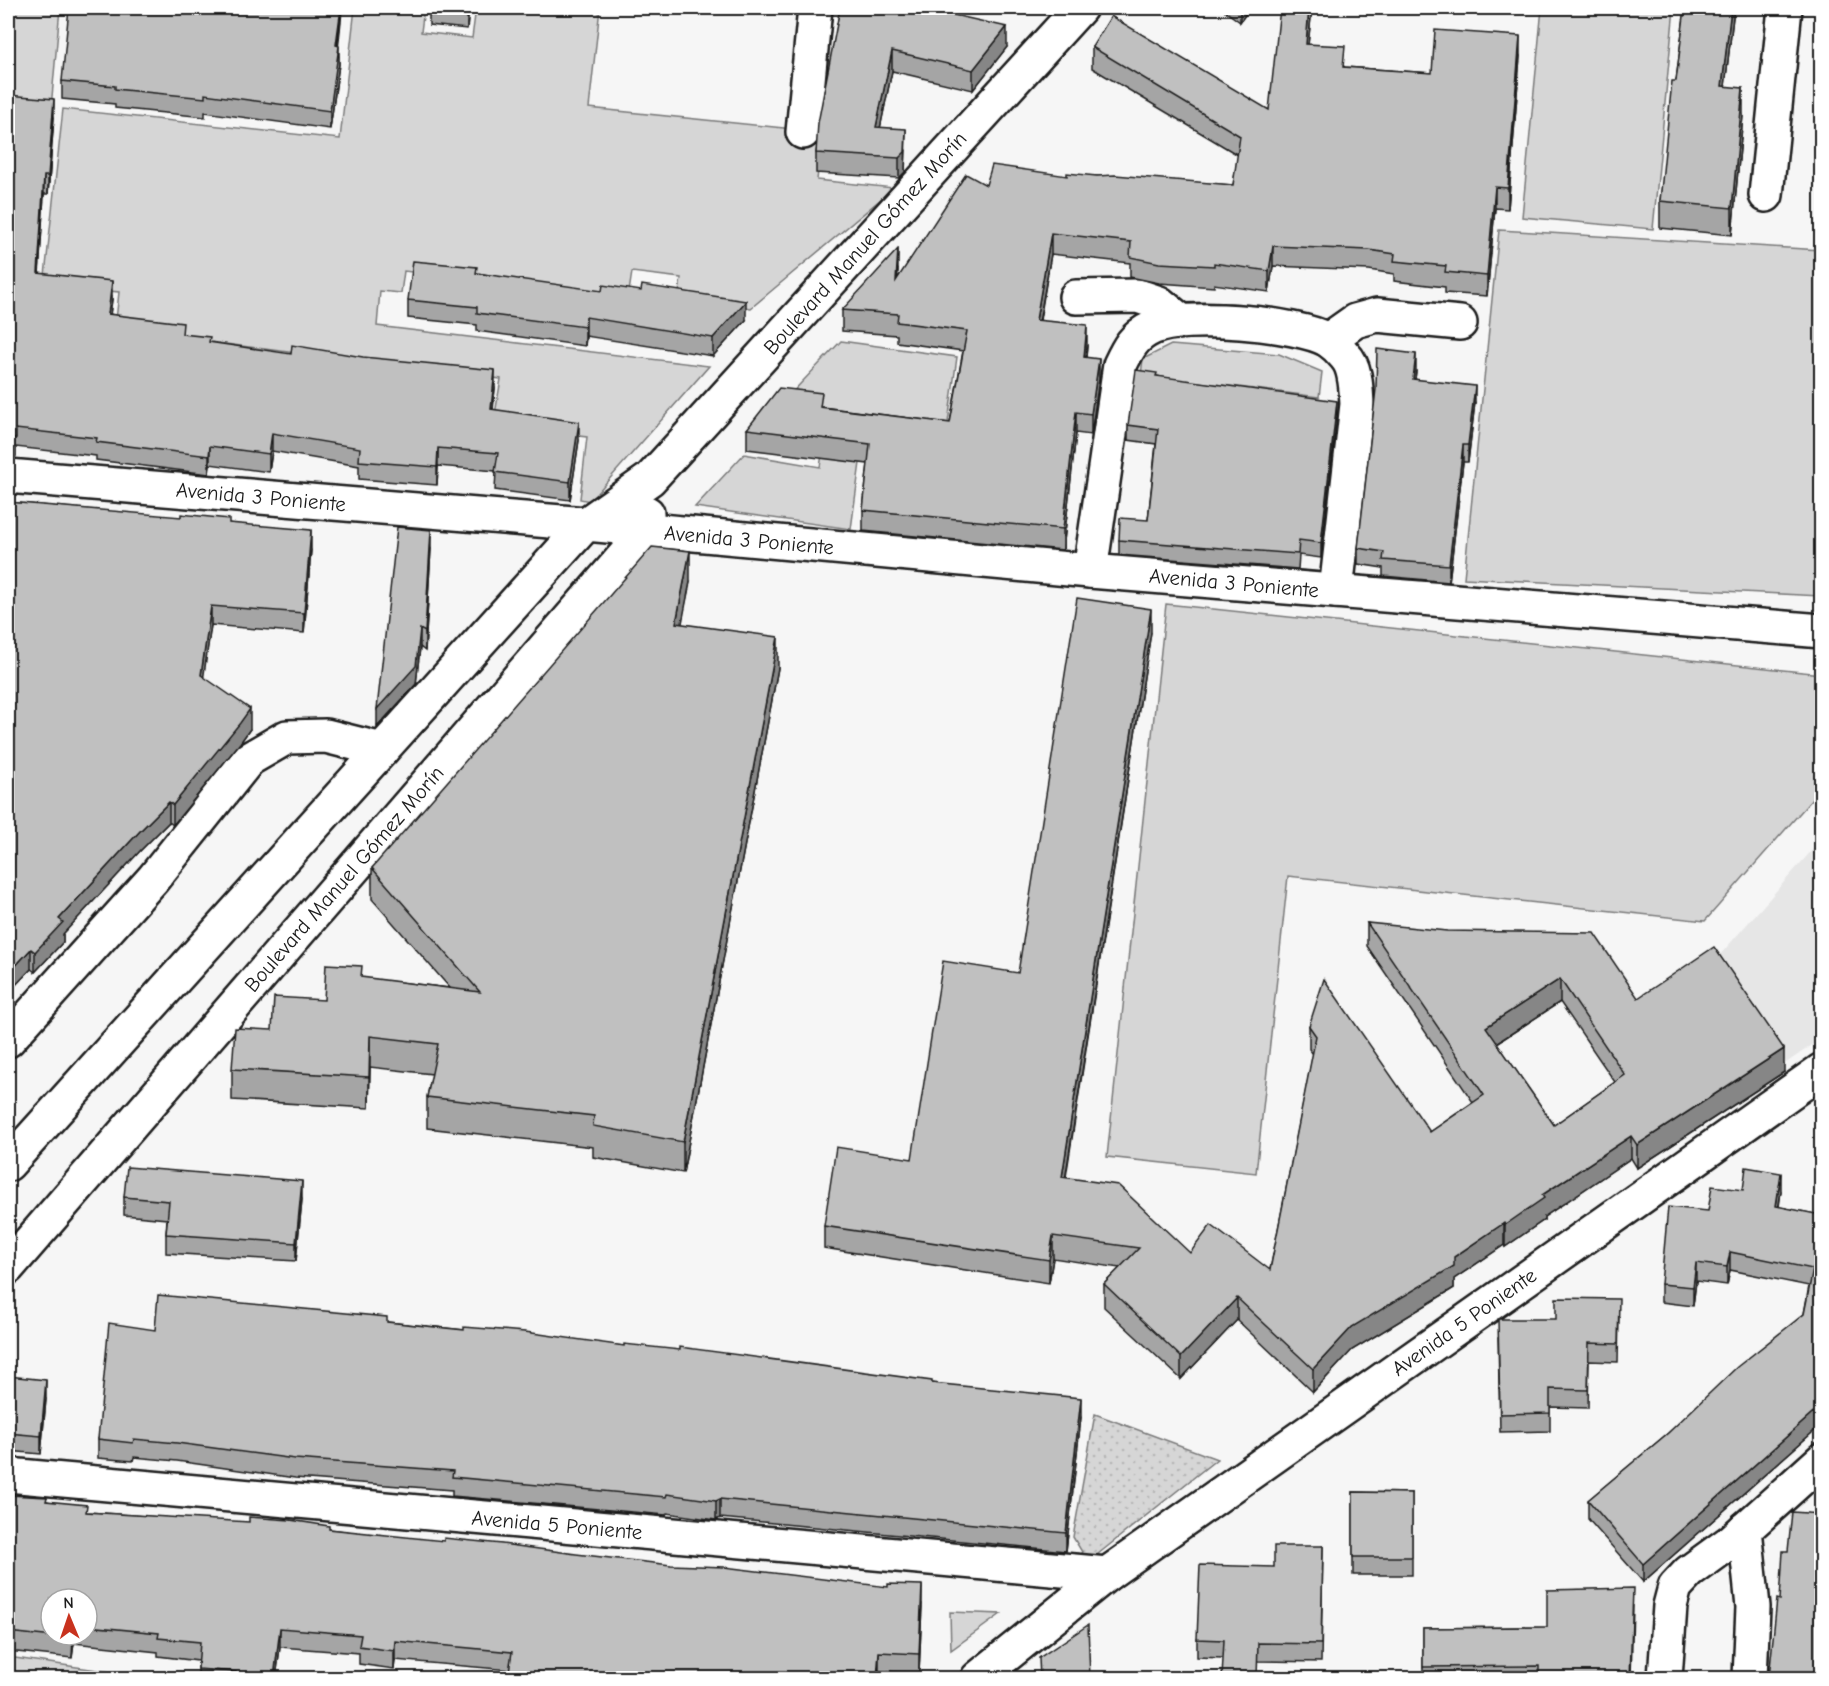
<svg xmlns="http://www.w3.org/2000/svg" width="1829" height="1686" font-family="'Comic Neue',sans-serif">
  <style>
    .built { fill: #e6e6e6 }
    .green { fill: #d6d6d6; stroke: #797979; stroke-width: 1.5 }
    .park { fill: url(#park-dots); stroke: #797979; stroke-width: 1.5 }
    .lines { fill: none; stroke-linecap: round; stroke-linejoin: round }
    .minor-casing { stroke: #1c1c1c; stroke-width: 38 }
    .minor { stroke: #fff; stroke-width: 33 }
    .wall { fill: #a5a5a5; stroke: #1c1c1c; stroke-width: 1.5; fill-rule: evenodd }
    .shaded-wall { fill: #868686; stroke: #1c1c1c; stroke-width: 1.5 }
    .building { fill: #c0c0c0; stroke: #1c1c1c; stroke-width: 1.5; fill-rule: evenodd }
    .labels { text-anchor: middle; stroke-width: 5; stroke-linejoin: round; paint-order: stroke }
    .street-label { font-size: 21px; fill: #1c1c1c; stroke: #fff }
  </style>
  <defs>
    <pattern id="park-dots" width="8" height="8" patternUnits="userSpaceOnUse" patternTransform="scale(1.5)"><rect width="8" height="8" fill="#d6d6d6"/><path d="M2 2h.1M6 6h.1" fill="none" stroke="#b7b7b7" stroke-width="1.8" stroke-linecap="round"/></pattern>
  </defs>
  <rect width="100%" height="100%" fill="#f6f6f6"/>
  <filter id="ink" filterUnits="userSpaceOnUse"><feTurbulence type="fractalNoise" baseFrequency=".0167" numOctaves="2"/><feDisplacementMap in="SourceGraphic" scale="12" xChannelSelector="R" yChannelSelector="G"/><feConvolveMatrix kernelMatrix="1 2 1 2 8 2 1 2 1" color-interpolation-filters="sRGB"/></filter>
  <g filter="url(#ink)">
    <polygon class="built" points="1821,840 1821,1039 1786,1063 1719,956"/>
    <g class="green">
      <polygon points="8,8 60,8 51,108 8,103"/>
      <polygon points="355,8 424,8 421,32 472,38 476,8 600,8 589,108 822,132 817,180 894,188 751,308 678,299 681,278 632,272 628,298 404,271 401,293 380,291 377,326 709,366 590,501 580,499 587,437 493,426 501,379 115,330 119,292 44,285 63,109 340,139"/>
      <polygon points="1542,8 1674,8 1653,229 1522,217"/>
      <polygon points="1499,230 1821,250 1821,596 1464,578"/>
      <polygon points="841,341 957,357 946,437 865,426 851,529 695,507 744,454 820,467 829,410 783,402"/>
      <polygon points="1171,345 1279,354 1322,372 1319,397 1141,375 1143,359"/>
      <polygon points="1166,604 1821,674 1821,789 1705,921 1288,876 1256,1173 1107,1157"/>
      <polygon points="950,1612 1001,1614 951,1650"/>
      <polygon points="8,1657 152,1678 8,1678"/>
    </g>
    <polygon class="park" points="1095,1414 1217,1459 1088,1562 1073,1537"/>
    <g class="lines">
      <defs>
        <g id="minor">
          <polyline points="803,132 815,8"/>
          <polyline points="1766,195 1785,8"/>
          <polyline points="1076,297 1138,296 1159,303 1181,321"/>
          <polyline points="1328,340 1355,321 1377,315 1460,323"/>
          <polyline points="8,476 586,524 1090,571 1822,631"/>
          <path d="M 1090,571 L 1120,365 C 1128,348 1134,336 1152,328 C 1183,313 1298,323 1328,340 C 1334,344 1341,351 1345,356 C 1356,367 1356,389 1357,404 L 1336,591"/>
          <polyline points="8,1040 153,879 249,759 287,737 326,736 382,750"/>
          <polyline points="8,1164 586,524 650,479 1080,8"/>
          <polyline points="8,1267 646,531 647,513"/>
          <polyline points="8,1475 1107,1574"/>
          <polyline points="1745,1529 1753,1607 1750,1678"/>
          <polyline points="978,1678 1107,1574 1822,1070"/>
          <polyline points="1665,1678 1670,1606 1675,1587 1689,1572 1733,1540 1822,1460"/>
        </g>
      </defs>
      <use href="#minor" class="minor-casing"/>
      <use href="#minor" class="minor"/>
    </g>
    <g class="wall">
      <polygon points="342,8 338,45 339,64 330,129 205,112 205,117 115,108 115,104 62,99 62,81 245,12"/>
      <polygon points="429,8 469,8 467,29 429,25"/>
      <polygon points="840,8 1007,47 973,90 892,71 880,128 906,150 905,172 899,178 816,173 816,153"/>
      <polygon points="1221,8 1250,8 1240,22"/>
      <polygon points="1312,8 1308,44 1345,67 1432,73 1520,56 1508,209 1495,208 1487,296 1445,293 1445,287 1394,281 1394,274 1369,270 1273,266 1269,292 1214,284 1214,287 1159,283 1130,277 1130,263 1051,254 1040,320 1087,346 1086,357 1099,379 1091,435 1076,433 1063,550 863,531 863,510 868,464 747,449 747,429 822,407 950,423 963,351 897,342 897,335 842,331 842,310 898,270 897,278 986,185 1067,176 1097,176 1233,185 1238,155 1092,68 1092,47 1269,110"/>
      <polygon points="1685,8 1734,8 1725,86 1743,115 1732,235 1660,228 1660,201 1676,81"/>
      <polygon points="8,95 54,117 48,194 44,194 39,273 112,299 110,314 210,343 495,388 493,410 579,440 570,500 495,490 496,471 438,466 437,485 359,479 359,466 272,451 269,472 210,464 209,474 96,460 96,456 16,447 16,456 8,456"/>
      <polygon points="477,273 746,320 713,356 586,336 585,346 477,331 477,325 408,318 408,300"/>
      <polygon points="1416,371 1415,379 1475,402 1468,462 1463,462 1449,582 1383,576 1383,568 1358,564 1358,548"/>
      <polygon points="1157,376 1337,416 1321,558 1299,555 1298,569 1119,555 1119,540 1148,520 1156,444 1128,440 1128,425"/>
      <polygon points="8,502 229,523 311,550 304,633 211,625 203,677 250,729 240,743 173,825 169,822 140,851 63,934 63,942 35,972 31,969 8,993"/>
      <polygon points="431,548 425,651 420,647 416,684 377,727"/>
      <polygon points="690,582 681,624 778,668 683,1173 593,1157 593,1147 427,1128 427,1097 432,1074 370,1067 369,1108 232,1100 232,1069 272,1030 362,978 450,988 372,899 372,868"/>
      <path d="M 1151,632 L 1066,1177 L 1190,1253 L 1270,1270 L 1313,1054 L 1309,1049 L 1309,1026 L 1430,1132 L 1473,1102 L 1367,946 L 1367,923 L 1638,998 L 1784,1072 L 1637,1168 L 1631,1158 L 1544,1217 L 1544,1220 L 1505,1247 L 1504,1245 L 1454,1279 L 1454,1288 L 1352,1350 L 1313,1392 L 1237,1320 L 1181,1379 L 1104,1307 L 1104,1284 L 1120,1268 L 1053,1258 L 1049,1283 L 824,1248 L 824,1226 L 912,1159 L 1018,973 ZM 1560,1002 L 1615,1082 L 1554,1125 L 1497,1043 Z"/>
      <polygon points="1743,1190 1781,1191 1779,1207 1821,1215 1821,1425 1643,1582 1588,1519 1588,1500 1668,1433 1804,1314 1809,1286 1730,1270 1727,1285 1696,1281 1693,1306 1661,1302 1661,1284 1708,1211"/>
      <polygon points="124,1197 302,1199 296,1261 166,1253 166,1234 167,1219 124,1215"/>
      <polygon points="1619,1317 1618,1362 1589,1361 1588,1408 1550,1407 1550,1431 1500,1432 1498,1338"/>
      <polygon points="387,1322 624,1346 932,1383 1081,1417 1066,1551 720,1518 716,1520 667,1513 666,1515 452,1496 452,1490 295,1478 177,1461 134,1457 133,1461 98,1458 98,1439 155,1330"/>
      <polygon points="8,1376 46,1399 41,1454 8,1451"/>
      <polygon points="1353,1492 1412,1493 1412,1575 1353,1575"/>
      <path d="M 8,1495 L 47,1501 L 87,1512 L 329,1529 L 922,1604 L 919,1673 L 879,1671 L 510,1670 L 395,1660 L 394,1669 L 359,1664 L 359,1653 L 280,1647 L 276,1678 L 198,1678 L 198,1661 L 158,1656 L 158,1652 L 74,1643 L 72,1658 L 8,1651 ZM 87,1599 L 87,1635 L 51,1635 Z"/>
      <polygon points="1323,1546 1321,1662 1258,1661 1223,1658 1197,1657 1197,1639 1274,1567"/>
      <polygon points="1633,1606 1631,1678 1423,1678 1423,1628 1547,1627"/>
    </g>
    <g class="shaded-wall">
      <polygon points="341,8 342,8 342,11 337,60 339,46 339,64 330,129 330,111"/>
      <polygon points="467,8 469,8 467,29"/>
      <polygon points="1240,8 1250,8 1240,22"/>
      <polygon points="1309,8 1312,8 1306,64 1306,44"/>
      <polygon points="1731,8 1734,8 1722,113 1722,86"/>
      <polygon points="1007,27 1007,47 973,90 973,70"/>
      <polygon points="1520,36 1520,56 1508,209 1508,188"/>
      <polygon points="892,51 892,71 876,148 876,127"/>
      <polygon points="1743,88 1743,115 1732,235 1732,208"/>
      <polygon points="54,99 54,117 48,194 48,176"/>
      <polygon points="906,129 905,172 899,178 899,158"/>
      <polygon points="44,176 44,194 38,291 38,273"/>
      <polygon points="1495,187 1495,208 1487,296 1487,276"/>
      <polygon points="1051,233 1051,254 1036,340 1036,320"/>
      <polygon points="1273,246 1273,266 1269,292 1269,271"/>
      <polygon points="898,249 898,270 896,301 896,281"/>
      <polygon points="112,281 112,299 108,332 108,314"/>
      <polygon points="746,301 746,320 713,356 713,338"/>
      <polygon points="586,317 586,336 585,346 585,327"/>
      <polygon points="1087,325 1087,346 1084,377 1084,357"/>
      <polygon points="1416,354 1416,371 1413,395 1413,379"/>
      <polygon points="1099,359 1099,379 1091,435 1091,414"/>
      <polygon points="495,370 495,388 491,427 491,409"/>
      <polygon points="1475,386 1475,402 1468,462 1468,445"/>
      <polygon points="1337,401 1337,416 1321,558 1321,543"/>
      <polygon points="1076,412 1076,433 1063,550 1063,529"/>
      <polygon points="579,422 579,440 570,500 570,482"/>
      <polygon points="272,433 272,451 269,472 269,454"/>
      <polygon points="1463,445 1463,462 1449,582 1449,565"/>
      <polygon points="210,446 210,464 209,474 209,456"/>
      <polygon points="438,448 438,466 437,485 437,467"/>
      <polygon points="311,530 311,550 304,633 304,613"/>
      <polygon points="431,530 431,548 425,651 425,632"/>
      <polygon points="690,551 690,582 676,654 676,623"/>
      <polygon points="211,606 211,625 201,695 201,675"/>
      <polygon points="1151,609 1151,632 1062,1199 1062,1177"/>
      <polygon points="420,629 420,647 416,684 377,727 377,709"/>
      <polygon points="778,637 778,668 683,1173 683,1142"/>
      <polygon points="250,709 250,729 240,743 173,825 173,805"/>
      <polygon points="169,802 169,822 140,851 63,934 63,942 35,972 35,952 59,919 140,831"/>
      <polygon points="31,949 31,969 8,993 8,974"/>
      <polygon points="1560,979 1560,1002 1486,1050 1486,1027"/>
      <polygon points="370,1036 370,1067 369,1108 369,1077"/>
      <polygon points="1784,1049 1784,1072 1637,1168 1637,1145"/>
      <polygon points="1631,1136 1631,1158 1544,1217 1544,1220 1505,1247 1505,1225 1542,1195"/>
      <polygon points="1781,1173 1781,1191 1776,1224 1776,1206"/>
      <polygon points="302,1181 302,1199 296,1261 296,1243"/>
      <polygon points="1504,1223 1504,1245 1454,1279 1454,1288 1352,1350 1313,1392 1313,1369 1352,1327"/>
      <polygon points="1053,1236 1053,1258 1049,1283 1049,1260"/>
      <polygon points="1730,1252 1730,1270 1727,1285 1727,1267"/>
      <polygon points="1696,1263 1696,1281 1693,1306 1693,1287"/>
      <polygon points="1237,1298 1237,1320 1181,1379 1181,1357"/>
      <polygon points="46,1380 46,1399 41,1454 41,1436"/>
      <polygon points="1081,1398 1081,1417 1066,1551 1066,1533"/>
      <polygon points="1821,1406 1821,1425 1643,1582 1643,1564"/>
      <polygon points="720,1499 720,1518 716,1520 716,1501"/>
      <polygon points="922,1585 922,1604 919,1673 919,1654"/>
      <polygon points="280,1628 280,1647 276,1678 274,1678"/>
      <polygon points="73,1635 74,1635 74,1643 72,1658"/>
      <polygon points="395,1641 395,1660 394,1669 394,1651"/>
      <polygon points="879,1652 879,1678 877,1678"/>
    </g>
    <g class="building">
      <polygon points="69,8 203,8 245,12 246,8 341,8 336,45 339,46 330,111 205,94 205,98 115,89 115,86 62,81"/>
      <polygon points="439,8 467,8 467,11"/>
      <polygon points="840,8 923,8 1007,27 973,70 892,51 876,127 906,129 905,152 899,158 816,153 818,123"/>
      <polygon points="1280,8 1309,8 1306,44 1345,46 1343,67 1432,73 1435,30 1520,36 1508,188 1495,187 1487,276 1445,272 1446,266 1394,261 1395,254 1369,250 1273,246 1269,271 1214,263 1214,266 1159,263 1130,257 1131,242 1051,233 1036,320 1087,325 1084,357 1099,359 1091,414 1076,412 1063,529 863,510 870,444 747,429 779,388 822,393 820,407 950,423 967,331 897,322 898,314 842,310 898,249 896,281 966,174 986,185 992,165 1067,176 1067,173 1097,176 1115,175 1233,185 1240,136 1092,47 1111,16 1269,110"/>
      <polygon points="1685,8 1731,8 1722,86 1743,88 1732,208 1660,201 1672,81 1676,81"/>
      <polygon points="8,95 54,99 48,176 44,176 38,273 112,281 108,314 183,323 182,334 210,337 209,342 291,354 292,345 363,357 495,370 491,409 579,422 570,482 495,472 498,453 438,448 437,467 359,461 360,448 272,433 269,454 210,446 209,456 96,442 97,438 16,429 16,438 8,438"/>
      <polygon points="413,261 477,267 476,273 602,291 603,285 641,291 642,285 746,301 713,338 586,317 585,327 477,313 477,307 408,300"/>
      <polygon points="1377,349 1416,354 1413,379 1475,386 1468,445 1463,445 1449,565 1383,560 1384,552 1358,548 1376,389"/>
      <polygon points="1136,370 1157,373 1156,376 1337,401 1321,543 1299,540 1298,554 1119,540 1120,518 1148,520 1158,429 1128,425"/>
      <polygon points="8,502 181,517 181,514 229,519 229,523 311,530 304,613 211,606 201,675 250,709 240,723 173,805 169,802 140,831 59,919 63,922 35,952 31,949 8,974"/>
      <polygon points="397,527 431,530 425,632 420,629 416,666 377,709"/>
      <polygon points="652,547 690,551 676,623 778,637 683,1142 593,1126 594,1116 427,1097 438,1044 370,1036 369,1077 232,1069 235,1028 272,1030 274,997 324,1000 326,964 362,966 361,977 480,992 372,868"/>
      <path d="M 1077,598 L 1151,609 L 1062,1177 L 1118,1185 L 1190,1253 L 1211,1225 L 1270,1270 L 1316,1036 L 1309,1026 L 1324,979 L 1430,1132 L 1484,1095 L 1367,923 L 1447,931 L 1594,933 L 1638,998 L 1714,947 L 1784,1049 L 1637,1145 L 1631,1136 L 1542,1195 L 1544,1198 L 1505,1225 L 1504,1223 L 1454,1257 L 1454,1266 L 1352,1327 L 1313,1369 L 1237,1298 L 1181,1357 L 1104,1284 L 1139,1248 L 1053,1236 L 1049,1260 L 824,1226 L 836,1147 L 912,1159 L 943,961 L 1018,973 ZM 1560,979 L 1625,1075 L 1554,1125 L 1486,1027 Z"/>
      <polygon points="127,1167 302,1181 296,1243 166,1234 169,1201 124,1197"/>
      <polygon points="1746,1167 1781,1173 1776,1206 1821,1215 1821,1406 1643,1564 1588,1500 1668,1433 1737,1367 1804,1314 1813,1269 1730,1252 1727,1267 1696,1263 1693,1287 1661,1284 1668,1207 1708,1211 1712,1186 1743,1190"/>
      <polygon points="158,1295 387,1317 387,1322 464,1330 464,1327 525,1332 624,1346 624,1344 680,1350 680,1347 932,1381 932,1383 1081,1398 1066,1533 720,1499 716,1501 667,1494 666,1497 452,1477 453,1471 295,1459 177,1443 134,1439 133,1443 98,1439 109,1323 155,1330"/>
      <polygon points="1556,1298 1619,1299 1618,1344 1589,1343 1588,1390 1550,1389 1550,1413 1500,1414 1498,1319 1556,1319"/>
      <polygon points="8,1376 46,1380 41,1436 8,1433"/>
      <polygon points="1353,1492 1412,1493 1412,1557 1353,1557"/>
      <polygon points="8,1495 47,1497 46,1501 87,1505 86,1512 249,1522 249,1517 290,1520 329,1526 329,1529 444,1541 444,1538 502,1544 576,1554 671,1565 724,1567 888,1587 888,1584 922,1585 919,1654 879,1652 877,1678 508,1678 512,1652 395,1641 394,1651 359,1646 361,1635 280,1628 274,1678 235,1678 236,1672 198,1669 200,1642 158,1638 159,1633 87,1626 87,1599 51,1599 51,1635 73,1635 72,1639 8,1632"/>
      <polygon points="1792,1512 1821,1514 1821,1678 1769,1678 1777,1599 1780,1600 1783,1551 1788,1551"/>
      <polygon points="1274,1546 1323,1546 1321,1644 1258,1643 1257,1678 1222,1678 1224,1640 1197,1639 1200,1565 1274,1567"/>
      <polygon points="1633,1588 1630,1678 1539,1678 1539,1666 1423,1667 1423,1628 1547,1627 1547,1590"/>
      <polygon points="1088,1625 1090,1678 1040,1678 1039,1658"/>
    </g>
  </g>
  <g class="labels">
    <g class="street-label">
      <text transform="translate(865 243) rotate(-48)" y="7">Boulevard Manuel Gómez Morín</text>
      <text transform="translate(261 497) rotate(5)" y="7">Avenida 3 Poniente</text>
      <text transform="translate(749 540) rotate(5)" y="7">Avenida 3 Poniente</text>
      <text transform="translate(1234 583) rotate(5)" y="7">Avenida 3 Poniente</text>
      <text transform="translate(344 879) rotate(-49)" y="7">Boulevard Manuel Gómez Morín</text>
      <text transform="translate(1464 1322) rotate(-35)" y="7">Avenida 5 Poniente</text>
      <text transform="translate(557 1525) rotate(5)" y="7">Avenida 5 Poniente</text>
    </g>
  </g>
  <rect width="1829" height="1686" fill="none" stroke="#fff" stroke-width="30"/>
  <rect x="15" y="15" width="1799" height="1656" fill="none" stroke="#1c1c1c" stroke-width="2" filter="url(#ink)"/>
  <g transform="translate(69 1617) rotate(358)"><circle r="28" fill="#ffffff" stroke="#a4a4a4" stroke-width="1.5"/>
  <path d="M0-4.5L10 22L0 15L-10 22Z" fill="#c8321e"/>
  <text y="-9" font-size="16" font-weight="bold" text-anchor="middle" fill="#1c1c1c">N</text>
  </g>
</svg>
